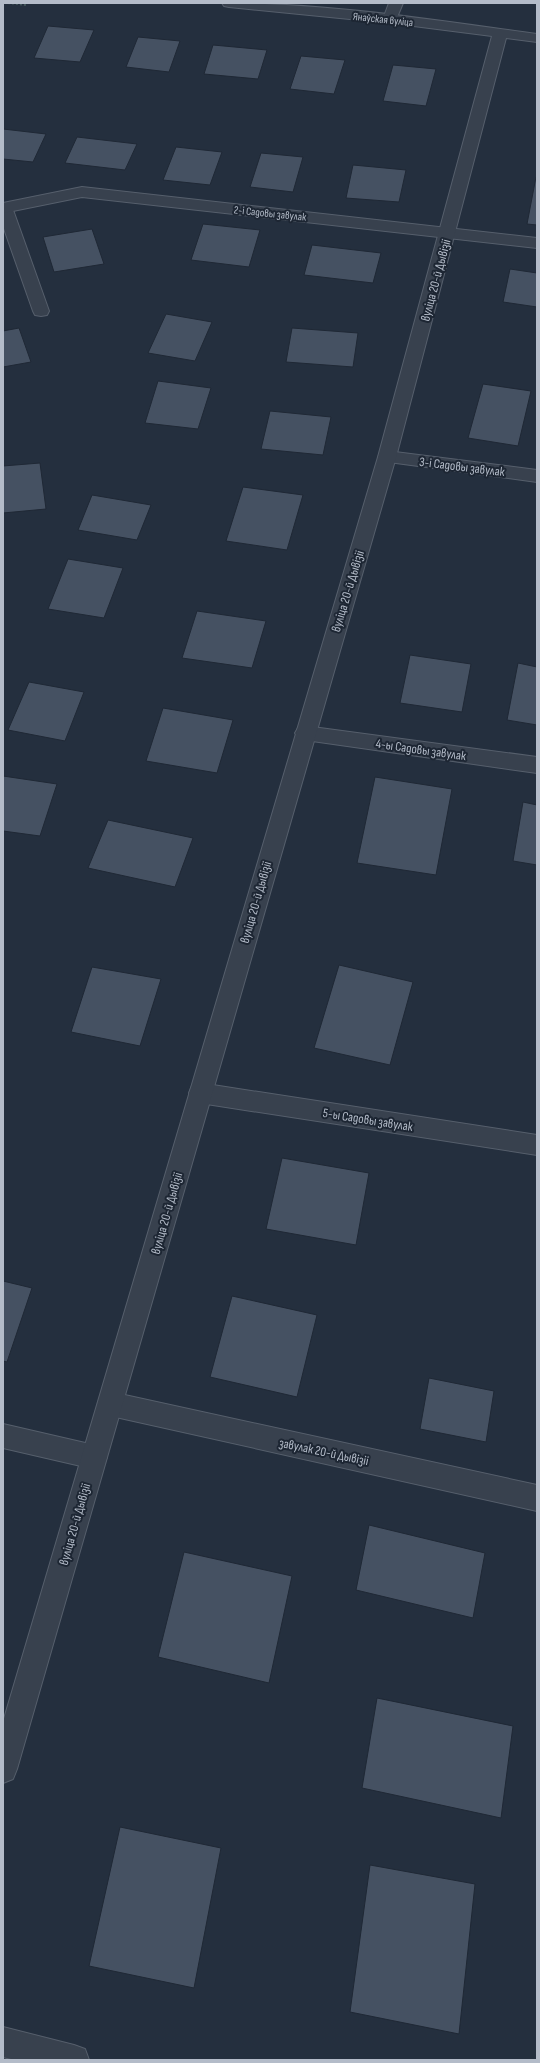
<svg xmlns="http://www.w3.org/2000/svg" width="540" height="2063" font-family="'Sofia Sans Condensed',sans-serif">
  <style>
    .building { fill: #455162; stroke: #1f2835 }
    .lines { fill: none; stroke-linecap: round; stroke-linejoin: round }
    .service-casing { stroke: #565f6c; stroke-width: 2 }
    .minor-casing { stroke: #565f6c; stroke-width: 2 }
    .tertiary-casing { stroke: #565f6c; stroke-width: 2 }
    .path { stroke: #44595c; stroke-width: 2; stroke-dasharray: 2 2; stroke-linecap: butt }
    .service { fill: #38414e; fill-rule: evenodd }
    .minor { fill: #38414e; fill-rule: evenodd }
    .tertiary { fill: #38414e; fill-rule: evenodd }
    .labels { text-anchor: middle; stroke-width: 4; stroke-linejoin: round; paint-order: stroke }
    .far-street-label { font-size: 11px; fill: #b4bcc9; stroke: #1d2633 }
    .street-label { font-size: 13px; fill: #b4bcc9; stroke: #1d2633 }
  </style>
  <rect width="100%" height="100%" fill="#242f3e"/>
  <g class="building">
    <polygon points="48,26 94,30 80,62 34,58"/>
    <polygon points="138,37 180,41 169,72 126,67"/>
    <polygon points="213,45 267,50 258,79 204,74"/>
    <polygon points="301,56 345,60 334,94 290,89"/>
    <polygon points="393,65 436,69 426,106 383,101"/>
    <polygon points="3,129 46,134 33,162 3,159"/>
    <polygon points="77,137 137,144 125,170 65,163"/>
    <polygon points="176,147 222,152 210,185 163,180"/>
    <polygon points="261,153 303,157 293,192 250,187"/>
    <polygon points="353,165 406,170 399,202 346,198"/>
    <polygon points="536,177 537,177 537,225 527,224"/>
    <polygon points="203,224 260,230 249,267 191,260"/>
    <polygon points="92,229 104,264 54,272 43,237"/>
    <polygon points="312,245 381,253 373,283 304,275"/>
    <polygon points="510,269 537,273 537,307 503,302"/>
    <polygon points="166,314 212,322 195,361 148,353"/>
    <polygon points="19,328 31,362 3,367 3,331"/>
    <polygon points="292,328 358,333 353,367 286,362"/>
    <polygon points="158,381 211,388 198,429 145,423"/>
    <polygon points="483,384 531,391 518,446 468,438"/>
    <polygon points="270,411 331,417 323,455 261,449"/>
    <polygon points="40,463 46,509 3,513 3,466"/>
    <polygon points="243,487 303,495 287,550 226,541"/>
    <polygon points="92,495 151,505 137,540 78,530"/>
    <polygon points="68,559 123,568 104,618 48,609"/>
    <polygon points="197,611 266,621 252,668 182,658"/>
    <polygon points="410,655 471,664 462,712 400,703"/>
    <polygon points="518,663 537,667 537,725 507,720"/>
    <polygon points="29,682 84,692 65,741 8,730"/>
    <polygon points="163,708 233,720 217,773 146,761"/>
    <polygon points="3,776 57,784 40,836 3,831"/>
    <polygon points="375,777 452,789 436,875 357,863"/>
    <polygon points="523,802 537,805 537,865 513,861"/>
    <polygon points="108,820 193,838 175,887 88,868"/>
    <polygon points="339,965 413,982 390,1065 314,1048"/>
    <polygon points="92,967 161,979 140,1046 71,1032"/>
    <polygon points="282,1158 369,1173 356,1245 266,1229"/>
    <polygon points="3,1281 32,1288 7,1362 3,1361"/>
    <polygon points="232,1296 317,1315 297,1397 210,1377"/>
    <polygon points="429,1378 494,1391 486,1442 420,1429"/>
    <polygon points="369,1525 485,1553 473,1618 356,1590"/>
    <polygon points="184,1552 292,1576 269,1683 158,1657"/>
    <polygon points="377,1698 513,1726 501,1818 362,1788"/>
    <polygon points="120,1827 221,1848 194,1988 89,1966"/>
    <polygon points="370,1865 475,1884 459,2034 350,2012"/>
  </g>
  <g class="lines">
    <defs>
      <polygon id="service" points="3,203 10,204 12,207 49,311 47,315 41,316 35,315 33,311 3,226"/>
      <g id="minor">
        <polygon points="389,3 403,3 395,22 385,22 383,19"/>
        <polygon points="82,187 537,238 537,248 82,197 3,213 3,203"/>
        <polygon points="387,451 537,470 537,482 381,461 378,457 381,453"/>
        <polygon points="305,726 537,757 537,773 305,740 298,738 295,733 298,728"/>
        <polygon points="200,1083 537,1135 537,1155 200,1103 192,1100 189,1093 192,1086"/>
        <polygon points="111,1392 537,1485 537,1511 111,1416 102,1412 99,1404 102,1396"/>
        <polygon points="3,1424 94,1445 103,1448 107,1457 103,1466 94,1469 3,1448"/>
        <polygon points="3,2027 74,2045 85,2049 89,2060 15,2060 3,2057"/>
      </g>
      <path id="tertiary" d="M 222,3 C 327,3 433,20 537,34 L 537,42 L 506,38 L 396,457 L 17,1769 L 13,1779 L 3,1783 L 3,1722 L 378,457 L 492,36 L 390,23 L 229,7 L 224,6 Z"/>
    </defs>
    <use href="#service" class="service-casing"/>
    <use href="#minor" class="minor-casing"/>
    <use href="#tertiary" class="tertiary-casing"/>
    <polyline class="path" points="8,3 27,5 27,3"/>
    <use href="#service" class="service"/>
    <use href="#minor" class="minor"/>
    <use href="#tertiary" class="tertiary"/>
  </g>
  <g class="labels">
    <g class="far-street-label">
      <text transform="translate(383 19) rotate(6)" y="4">Янаўская вуліца</text>
      <text transform="translate(270 213) rotate(6)" y="4">2-і Садовы завулак</text>
    </g>
    <g class="street-label">
      <text transform="translate(435 280) rotate(-75)" y="5">вуліца 20-й Дывізіі</text>
      <text transform="translate(462 466) rotate(7)" y="5">3-і Садовы завулак</text>
      <text transform="translate(347 591) rotate(-73)" y="5">вуліца 20-й Дывізіі</text>
      <text transform="translate(421 749) rotate(8)" y="5">4-ы Садовы завулак</text>
      <text transform="translate(255 902) rotate(-74)" y="5">вуліца 20-й Дывізіі</text>
      <text transform="translate(368 1119) rotate(9)" y="5">5-ы Садовы завулак</text>
      <text transform="translate(166 1213) rotate(-74)" y="5">вуліца 20-й Дывізіі</text>
      <text transform="translate(324 1451) rotate(12)" y="5">завулак 20-й Дывізіі</text>
      <text transform="translate(74 1524) rotate(-74)" y="5">вуліца 20-й Дывізіі</text>
    </g>
  </g>
  <rect width="540" height="2063" fill="none" stroke="#b4bcc9" stroke-width="8"/>
</svg>
